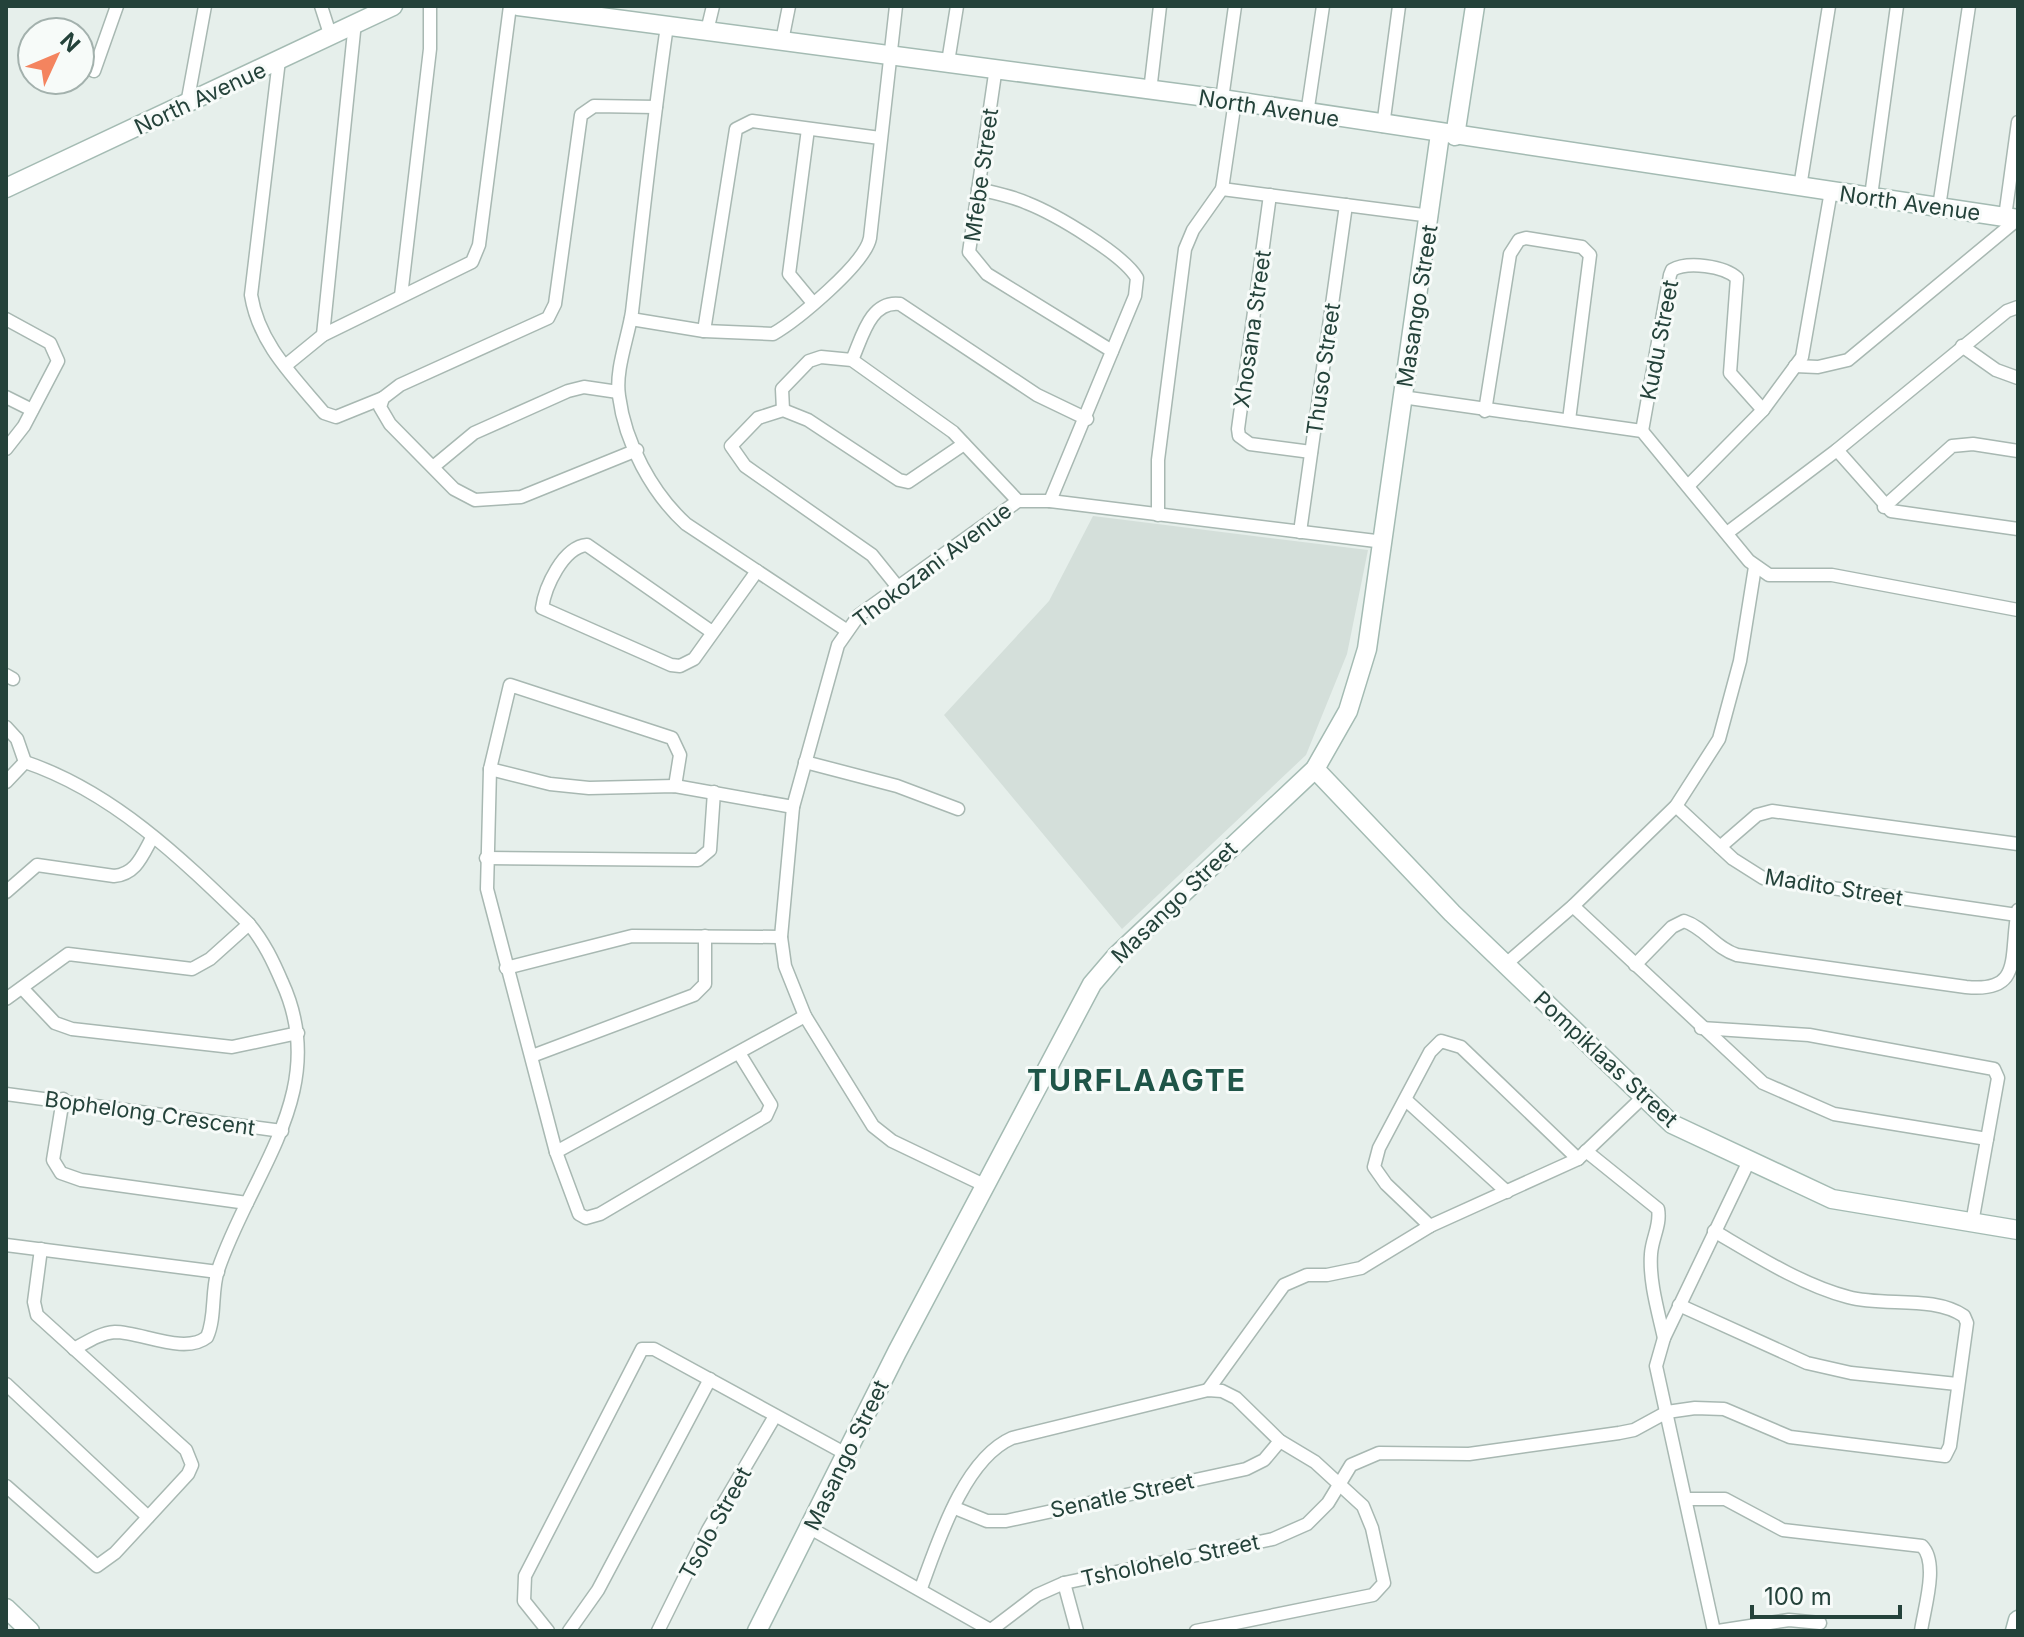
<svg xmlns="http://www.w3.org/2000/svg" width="2024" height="1637" font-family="Inter,sans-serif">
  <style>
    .built { fill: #d4dfda }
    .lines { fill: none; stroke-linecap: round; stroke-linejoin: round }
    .street-casing { stroke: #a8b8b2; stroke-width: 15 }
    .secondary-casing { stroke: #a4bbb3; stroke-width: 21 }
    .street { stroke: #fff; stroke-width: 12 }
    .secondary { stroke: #fff; stroke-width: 18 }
    .labels { text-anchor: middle; stroke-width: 6; stroke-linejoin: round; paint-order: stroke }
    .street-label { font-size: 22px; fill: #24423a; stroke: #f7fbf9 }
    .district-label { font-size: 30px; font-weight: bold; letter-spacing: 2px; fill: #1f5548; stroke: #f7fbf9 }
  </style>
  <rect width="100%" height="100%" fill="#e6efeb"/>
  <polygon class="built" points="1093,516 1368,550 1347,654 1306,755 1122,929 944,715 1049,601"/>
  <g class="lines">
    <defs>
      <g id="street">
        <polyline points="321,6 330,34"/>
        <path d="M 667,26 C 653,121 643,217 632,312 C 628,338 615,370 619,396 C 625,443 652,493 686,524 L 846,630"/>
        <polyline points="707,31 713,6"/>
        <polyline points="782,41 789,6"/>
        <path d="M 279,60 L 251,295 C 259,344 293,376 324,413 L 336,417 L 383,398"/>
        <polyline points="948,62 957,6"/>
        <polyline points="996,67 969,252 987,274 1112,351"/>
        <polyline points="94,71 117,6"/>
        <polyline points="1150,91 1160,6"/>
        <polyline points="1222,99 1235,6"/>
        <polyline points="187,104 205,6"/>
        <polyline points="1307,114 1323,6"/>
        <polyline points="1383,126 1399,6"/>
        <polyline points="808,129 789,274 813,303"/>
        <polyline points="1800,187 1829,6"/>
        <path d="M 978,189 C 995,193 1012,196 1027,203 C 1055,214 1123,254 1137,278 L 1135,296 L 1050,501"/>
        <polyline points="1222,189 1235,101"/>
        <polyline points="1270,195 1238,429 1239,436 1250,444 1311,452"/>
        <polyline points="1871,196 1897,6"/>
        <polyline points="1939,207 1969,6"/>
        <polyline points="2005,217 2018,122"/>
        <polyline points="401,296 430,49 430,6"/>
        <polyline points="6,319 50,343 58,361 24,426 6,449"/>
        <path d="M 631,319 L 704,331 L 773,334 C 797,320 865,264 870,238 L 896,6"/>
        <polyline points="704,331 736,129 752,121 880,138"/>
        <polyline points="323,335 355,22"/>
        <polyline points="1962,346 1996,370 2018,378"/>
        <path d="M 852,360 C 862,338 870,300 900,304 L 1037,395 L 1087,419"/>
        <polyline points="285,366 323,335 472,262 479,245 510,6"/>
        <polyline points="1795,366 1818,367 1848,360 2018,219"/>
        <polyline points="6,397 32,410"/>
        <polyline points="1402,397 1642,431 1749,561 1769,575 1832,575 2018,610"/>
        <polyline points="783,410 782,389 809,361 821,357 852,360 953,432 1018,501"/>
        <polyline points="1485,411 1510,254 1519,240 1526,238 1582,247 1590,255 1569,420"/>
        <path d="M 1642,431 L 1670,275 L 1672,270 C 1688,261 1724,266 1737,278 L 1730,373 L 1763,410"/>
        <polyline points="637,450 521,497 475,500 454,489 390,424 380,407 383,398 400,385 548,318 555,304 581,115 594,106 656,107"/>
        <polyline points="1837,450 1891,511 2018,529"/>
        <polyline points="433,467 474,433 568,391 584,387 618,392"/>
        <polyline points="1689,485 1763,410 1802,357 1831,191"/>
        <polyline points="1884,507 1952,446 1973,444 2018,451"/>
        <polyline points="1158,515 1158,460 1185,249 1193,230 1222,189 1431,216"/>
        <polyline points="1300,532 1346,205"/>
        <polyline points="1727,533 1837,450 2007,311 2018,307"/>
        <polyline points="897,586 872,555 745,466 731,446 758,418 783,410 808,420 899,480 908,482 964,444"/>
        <path d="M 712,632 L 587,545 C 563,547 545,587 542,608 L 671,665 L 680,666 L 694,659 L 757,571"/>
        <polyline points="6,675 13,679"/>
        <polyline points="6,727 17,739 25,762"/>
        <path d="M 25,762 C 114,792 183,860 249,924 C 264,942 273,961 282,982 C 332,1090 251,1172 218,1270 C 211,1291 216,1317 207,1337 C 185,1355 141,1332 115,1332 C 100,1333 87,1342 74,1349"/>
        <polyline points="805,762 897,786 958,809"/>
        <polyline points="490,769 550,784 589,788 675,786 793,807"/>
        <polyline points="6,782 25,762"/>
        <polyline points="675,786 680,755 672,738 510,685 490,769 487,889 556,1152 579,1214 586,1218 600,1214 766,1116 771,1105 739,1053"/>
        <polyline points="1676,806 1733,859 1763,878 2017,915"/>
        <polyline points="1720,847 1757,815 1772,811 2018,844"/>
        <polyline points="486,858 698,860 710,850 714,792"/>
        <path d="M 6,892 L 37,865 L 114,876 C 136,874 142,856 152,838"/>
        <polyline points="1573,906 1763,1083 1834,1114 1987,1139"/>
        <polyline points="1506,964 1573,906 1676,806 1719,739 1740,661 1755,567"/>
        <path d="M 1635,965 L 1672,927 L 1684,921 C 1705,928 1715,948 1737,955 L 1966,987 C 2024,993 2009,956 2018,910"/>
        <polyline points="506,968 632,936 781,937"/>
        <polyline points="22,988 55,1023 72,1029 232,1047 298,1033"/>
        <polyline points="6,999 68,954 192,969 210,959 249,924"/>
        <polyline points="1701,1028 1809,1035 1994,1069 1998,1078 1972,1223"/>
        <polyline points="532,1056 694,995 705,984 705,936"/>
        <polyline points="6,1094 282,1131"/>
        <polyline points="63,1099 53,1160 61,1173 81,1180 247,1203"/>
        <polyline points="1407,1101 1507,1192"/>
        <path d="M 1586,1151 L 1658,1209 C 1661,1225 1652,1238 1651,1254 C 1649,1281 1658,1311 1664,1338"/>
        <polyline points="556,1152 805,1016"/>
        <polyline points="984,1185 892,1141 873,1126 805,1016 785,966 781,937 793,807 838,645 859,615 1018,501 1050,501 1384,542"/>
        <polyline points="1430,1226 1386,1184 1374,1167 1379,1148 1430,1052 1441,1041 1461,1047 1578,1159"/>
        <polyline points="6,1245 218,1272"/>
        <polyline points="1679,1305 1807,1363 1851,1373 1957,1384"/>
        <polyline points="6,1384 148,1517"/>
        <polyline points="1208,1390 1284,1285 1307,1275 1327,1275 1361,1268 1430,1226 1578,1159 1642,1098"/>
        <polyline points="6,1486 97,1566 115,1553 188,1474 192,1465 186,1450 37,1315 34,1302 41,1249"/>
        <path d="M 1686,1499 L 1725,1499 L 1783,1530 L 1922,1546 C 1939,1563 1924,1609 1921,1631"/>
        <polyline points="955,1508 987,1521 1006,1521 1246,1469 1264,1460 1280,1441"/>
        <polyline points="810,1528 992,1631"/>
        <polyline points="1064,1583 1077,1631"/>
        <path d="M 921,1588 C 938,1542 964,1459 1012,1438 L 1208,1390 L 1222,1391 L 1236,1398 L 1280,1441 L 1315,1462 L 1363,1506 L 1372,1528 L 1384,1583 L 1373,1595 L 1196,1631"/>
        <path d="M 991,1630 L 1037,1595 L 1064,1583 L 1273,1539 L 1307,1524 L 1328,1503 L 1351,1465 L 1379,1453 L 1469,1454 L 1619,1433 L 1634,1430 L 1667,1412 L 1695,1408 L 1724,1409 L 1790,1437 L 1945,1456 L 1950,1446 L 1967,1323 L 1964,1316 C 1933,1295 1884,1307 1848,1297 C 1802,1285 1755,1255 1714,1231"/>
        <polyline points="548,1631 524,1601 525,1576 642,1349 654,1349 848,1455"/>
        <polyline points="569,1631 598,1590 710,1379"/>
        <polyline points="658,1631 708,1530 775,1416"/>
        <polyline points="1714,1631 1656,1366 1664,1338 1748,1163"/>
        <polyline points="1718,1631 1789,1620 1820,1623"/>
      </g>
      <g id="secondary">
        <polyline points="518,6 1222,99 2018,219"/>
        <polyline points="1455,136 1475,6"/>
        <polyline points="6,188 393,6"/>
        <polyline points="1315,769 1452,913 1672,1124 1832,1199 2018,1230"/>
        <polyline points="6,1608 30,1631"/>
        <polyline points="757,1631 897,1352 1092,984 1116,956 1315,769 1348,711 1367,649 1440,134"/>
        <polyline points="2015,1631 2018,1620"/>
      </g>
    </defs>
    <use href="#street" class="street-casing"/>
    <use href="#secondary" class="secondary-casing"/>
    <use href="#street" class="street"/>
    <use href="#secondary" class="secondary"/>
  </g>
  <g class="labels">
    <g class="street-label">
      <text transform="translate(200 98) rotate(-25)" y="8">North Avenue</text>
      <text transform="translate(1269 108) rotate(9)" y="8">North Avenue</text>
      <text transform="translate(981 175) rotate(-82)" y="8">Mfebe Street</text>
      <text transform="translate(1910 203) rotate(8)" y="8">North Avenue</text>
      <text transform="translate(1417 306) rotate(-81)" y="8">Masango Street</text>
      <text transform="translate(1252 329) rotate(-82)" y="8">Xhosana Street</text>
      <text transform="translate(1659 340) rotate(-79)" y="8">Kudu Street</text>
      <text transform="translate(1323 369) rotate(-82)" y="8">Thuso Street</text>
      <text transform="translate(932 565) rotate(-37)" y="8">Thokozani Avenue</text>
      <text transform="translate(1834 887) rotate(9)" y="8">Madito Street</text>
      <text transform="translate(1174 902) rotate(-44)" y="8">Masango Street</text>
      <text transform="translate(1606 1059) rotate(43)" y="8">Pompiklaas Street</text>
      <text transform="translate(150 1113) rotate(8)" y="8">Bophelong Crescent</text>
      <text transform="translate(846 1455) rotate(-64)" y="8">Masango Street</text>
      <text transform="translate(1122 1495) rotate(-12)" y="8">Senatle Street</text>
      <text transform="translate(715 1523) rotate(-61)" y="8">Tsolo Street</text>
      <text transform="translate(1170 1560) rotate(-12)" y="8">Tsholohelo Street</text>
    </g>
    <g class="district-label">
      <text x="1137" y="1091">TURFLAAGTE</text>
    </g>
  </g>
  <rect width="2024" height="1637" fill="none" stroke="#24423a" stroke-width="16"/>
  <g transform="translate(56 56) rotate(46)"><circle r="38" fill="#f7fbf9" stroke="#a3b1ad" stroke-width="2"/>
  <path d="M0-6L14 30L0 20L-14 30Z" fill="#f4845f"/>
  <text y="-12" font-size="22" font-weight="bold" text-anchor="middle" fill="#24423a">N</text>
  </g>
  <path d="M1752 1605v12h148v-12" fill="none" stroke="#24423a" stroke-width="4"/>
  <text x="1764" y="1605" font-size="24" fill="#24423a" stroke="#f7fbf9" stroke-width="6" paint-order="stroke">100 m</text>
</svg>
